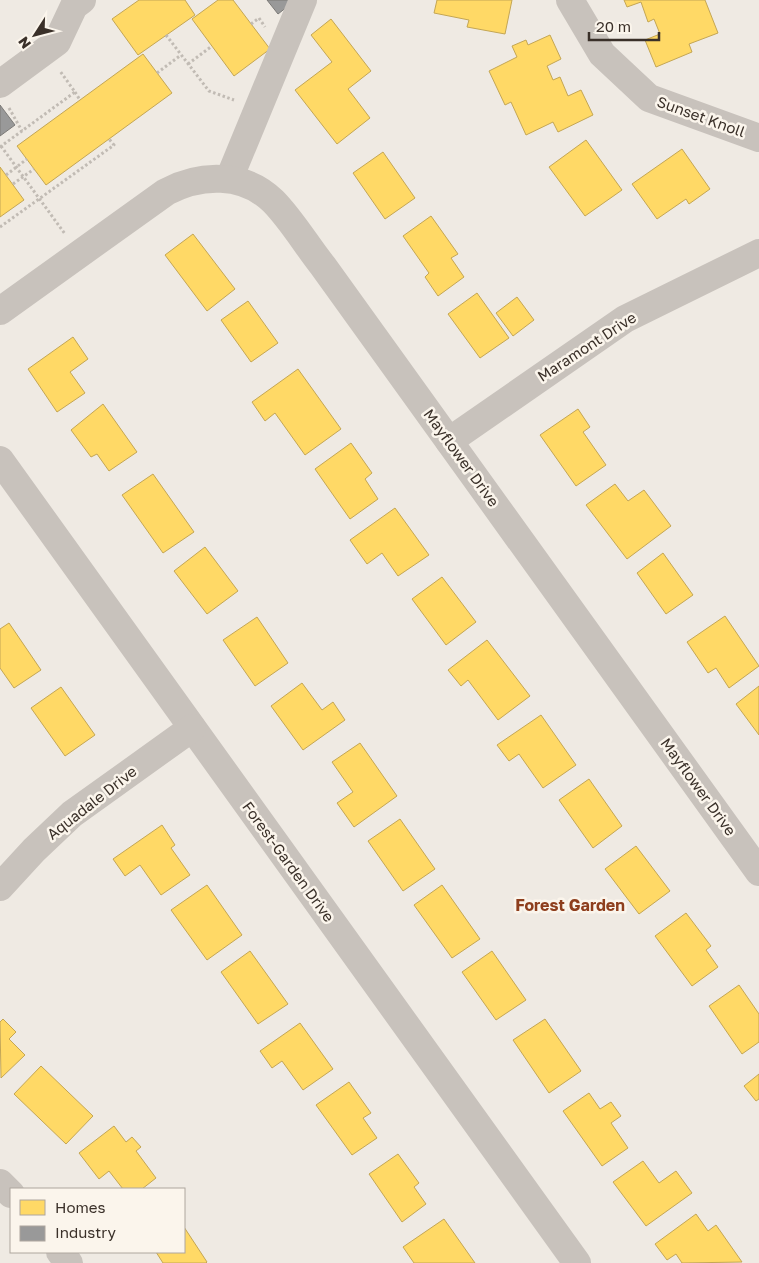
<svg xmlns="http://www.w3.org/2000/svg" width="759" height="1263" font-family="'Golos Text',sans-serif">
  <style>
    .homes { fill: #ffd966; stroke: #c4a654 }
    .industry { fill: #999; stroke: #7c7a77 }
    .lines { fill: none; stroke-linecap: round; stroke-linejoin: round }
    .path { stroke: #c1bbb4; stroke-width: 3; stroke-dasharray: 2.5 2.5; stroke-linecap: butt }
    .minor { stroke: #c8c2bc; stroke-width: 28 }
    .labels { text-anchor: middle; stroke-width: 5; stroke-linejoin: round; paint-order: stroke }
    .street-label { font-size: 15px; fill: #3a3029; stroke: #fbf5ec }
    .neighbourhood-label { font-size: 16px; font-weight: bold; fill: #8e3e1d; stroke: #fbf5ec }
  </style>
  <rect width="100%" height="100%" fill="#efeae3"/>
  <g class="homes">
    <polygon points="139,0 185,0 195,15 138,55 112,19"/>
    <polygon points="218,0 233,0 270,49 234,76 192,19"/>
    <polygon points="437,0 512,0 505,34 467,27 469,20 434,13"/>
    <polygon points="624,0 705,0 718,33 689,44 692,52 656,67 645,40 660,34 654,19 648,22 641,2 627,7"/>
    <polygon points="331,19 371,71 348,89 370,118 337,144 295,90 332,62 311,35"/>
    <polygon points="550,35 561,59 547,66 553,80 560,77 568,96 581,90 593,115 558,132 553,122 526,135 511,102 505,105 489,71 517,57 512,46 526,40 528,45"/>
    <polygon points="143,54 172,93 46,185 17,146"/>
    <polygon points="586,140 622,190 585,216 549,167"/>
    <polygon points="682,149 710,189 689,204 686,199 657,219 632,184"/>
    <polygon points="383,152 415,198 385,219 353,173"/>
    <polygon points="0,167 24,200 0,217"/>
    <polygon points="431,216 458,254 451,258 464,277 438,296 425,277 429,273 403,236"/>
    <polygon points="193,234 235,289 207,311 165,255"/>
    <polygon points="477,293 509,338 480,358 448,314"/>
    <polygon points="517,297 534,320 513,336 496,313"/>
    <polygon points="248,301 278,343 251,362 221,320"/>
    <polygon points="73,337 88,359 70,372 85,393 57,412 28,369"/>
    <polygon points="298,369 341,429 305,455 275,413 265,421 252,402"/>
    <polygon points="103,404 137,452 109,471 97,454 91,457 71,430"/>
    <polygon points="578,409 590,427 583,432 606,465 576,486 540,435"/>
    <polygon points="351,443 372,473 365,479 378,499 350,519 315,469"/>
    <polygon points="153,474 194,532 163,553 122,495"/>
    <polygon points="615,484 628,501 644,490 671,526 627,559 586,505"/>
    <polygon points="395,508 429,555 398,576 382,553 367,564 350,540"/>
    <polygon points="205,547 238,591 207,614 174,571"/>
    <polygon points="663,553 693,595 666,614 637,573"/>
    <polygon points="442,577 476,622 446,645 412,599"/>
    <polygon points="725,616 759,666 729,688 716,668 708,673 687,642"/>
    <polygon points="257,617 288,663 255,686 223,640"/>
    <polygon points="9,623 41,670 14,688 0,668 0,629"/>
    <polygon points="487,640 530,696 498,720 468,680 461,686 448,670"/>
    <polygon points="302,683 322,710 333,702 345,720 303,750 271,706"/>
    <polygon points="759,686 759,735 736,704"/>
    <polygon points="61,687 95,735 65,756 31,708"/>
    <polygon points="541,715 576,765 543,788 519,754 509,761 497,745"/>
    <polygon points="360,743 397,796 354,827 337,803 353,792 332,762"/>
    <polygon points="589,779 622,826 593,848 559,800"/>
    <polygon points="400,819 435,869 403,891 368,841"/>
    <polygon points="162,825 175,845 171,848 190,875 161,895 140,865 125,876 113,859"/>
    <polygon points="636,846 670,891 639,914 605,869"/>
    <polygon points="207,885 242,935 207,960 171,910"/>
    <polygon points="442,885 480,939 452,958 414,905"/>
    <polygon points="686,913 711,946 706,950 718,967 692,986 655,936"/>
    <polygon points="250,951 288,1004 258,1024 221,972"/>
    <polygon points="492,951 526,1000 496,1020 462,972"/>
    <polygon points="739,985 759,1014 759,1042 742,1054 709,1006"/>
    <polygon points="3,1019 16,1032 9,1039 25,1055 1,1078 0,1022"/>
    <polygon points="545,1019 581,1071 549,1093 513,1040"/>
    <polygon points="300,1023 333,1069 303,1090 282,1061 272,1068 260,1051"/>
    <polygon points="41,1066 93,1116 66,1144 14,1094"/>
    <polygon points="759,1074 759,1099 756,1101 744,1086"/>
    <polygon points="349,1082 371,1113 363,1118 377,1138 352,1155 316,1105"/>
    <polygon points="589,1093 600,1109 611,1102 621,1116 611,1123 628,1148 602,1166 563,1111"/>
    <polygon points="114,1126 126,1142 132,1137 141,1147 136,1151 156,1178 142,1189 123,1189 109,1171 99,1179 79,1153"/>
    <polygon points="398,1154 419,1183 414,1187 426,1204 402,1222 369,1174"/>
    <polygon points="643,1161 659,1183 676,1171 692,1193 646,1226 613,1182"/>
    <polygon points="696,1214 708,1231 716,1225 742,1262 682,1263 676,1254 667,1260 655,1244"/>
    <polygon points="444,1219 475,1263 414,1263 403,1247"/>
    <polygon points="184,1227 207,1262 206,1263 163,1263 156,1252 184,1252"/>
  </g>
  <g class="industry">
    <polygon points="267,0 296,0 278,14"/>
    <polygon points="0,105 15,125 0,136"/>
  </g>
  <g class="lines">
    <g class="path">
      <polyline points="251,24 259,18 265,27"/>
      <polyline points="166,35 209,91 234,100"/>
      <polyline points="188,64 212,46"/>
      <polyline points="157,73 181,55"/>
      <polyline points="75,92 80,100"/>
      <polyline points="9,108 22,131"/>
      <polyline points="1,146 65,234"/>
      <polyline points="0,147 75,92 60,71"/>
      <polyline points="6,175 27,159"/>
      <polyline points="13,184 34,169"/>
      <polyline points="0,227 114,145 109,139"/>
    </g>
    <g class="minor">
      <polyline points="570,0 602,54 649,98 759,138"/>
      <polyline points="0,84 57,42 74,6 82,0"/>
      <polyline points="229,179 303,0"/>
      <path d="M 0,311 L 166,192 C 200,174 243,172 273,201 C 291,219 307,246 323,266 L 759,872"/>
      <polyline points="449,441 625,319 759,253"/>
      <polyline points="0,460 577,1263"/>
      <polyline points="0,887 34,850 72,814 192,728"/>
      <polyline points="0,1183 11,1194"/>
      <polyline points="60,1252 69,1263"/>
    </g>
  </g>
  <g class="labels">
    <g class="street-label">
      <text transform="translate(701 117) rotate(20)" y="5">Sunset Knoll</text>
      <text transform="translate(587 347) rotate(-33)" y="5">Maramont Drive</text>
      <text transform="translate(461 458) rotate(54)" y="5">Mayflower Drive</text>
      <text transform="translate(698 787) rotate(54)" y="5">Mayflower Drive</text>
      <text transform="translate(92 803) rotate(-38)" y="5">Aquadale Drive</text>
      <text transform="translate(288 862) rotate(54)" y="5">Forest-Garden Drive</text>
    </g>
    <g class="neighbourhood-label">
      <text x="570" y="911">Forest Garden</text>
    </g>
  </g>
  <rect x="10" y="1188" width="175" height="65" fill="#fbf5ec" stroke="#aea69e"/>
  <rect x="20" y="1200" width="25" height="15" fill="#ffd966" stroke="#aea69e"/>
  <text x="55" y="1213" font-size="15" fill="#3a3029">Homes</text>
  <rect x="20" y="1226" width="25" height="15" fill="#999999" stroke="#aea69e"/>
  <text x="55" y="1238" font-size="15" fill="#3a3029">Industry</text>
  <g transform="translate(35 35) rotate(234)" stroke="#fbf5ec" stroke-width="4" paint-order="stroke">
  <path d="M0-4L9 19L0 12L-9 19Z" fill="#3a3029"/>
  <text y="-8" font-size="14" font-weight="bold" text-anchor="middle" fill="#3a3029">N</text>
  </g>
  <path d="M589 32v8h70v-8" fill="none" stroke="#3a3029" stroke-width="2.5"/>
  <text x="596" y="32" font-size="15" fill="#3a3029" stroke="#fbf5ec" stroke-width="4" paint-order="stroke">20 m</text>
</svg>
